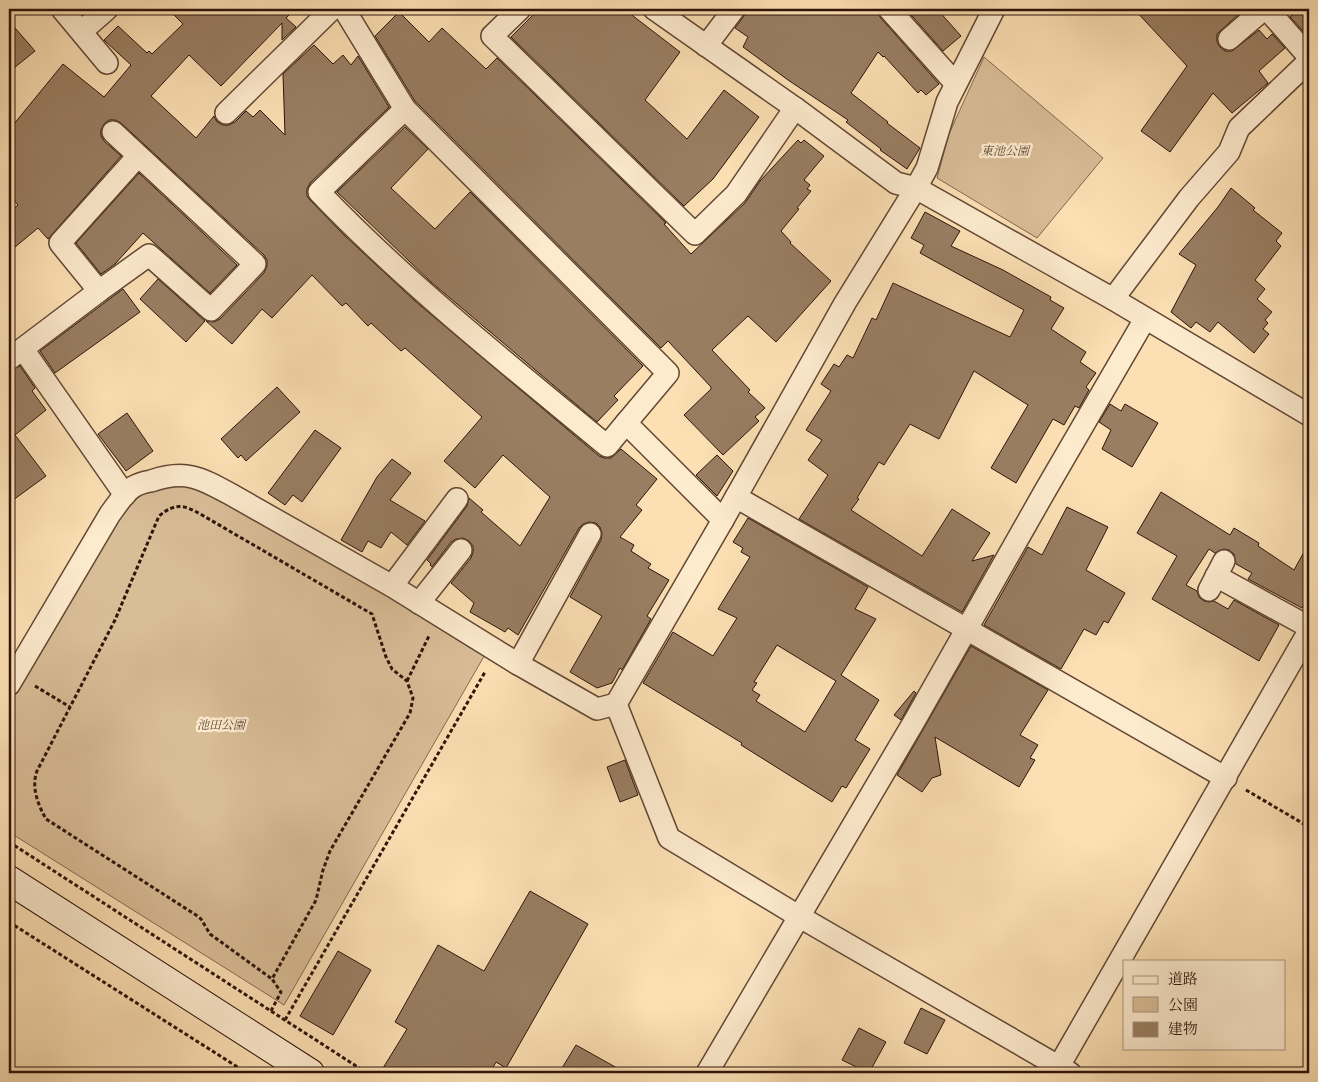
<svg xmlns="http://www.w3.org/2000/svg" width="1318" height="1082" font-family="'Libre Caslon Text','Noto Serif JP',serif">
  <style>
    .green { fill: #d9bd97; stroke: #846850 }
    .building { fill: #997e62; stroke: #2e140a; fill-rule: evenodd }
    .lines { fill: none; stroke-linecap: round; stroke-linejoin: round }
    .street-casing { stroke: #624734; stroke-width: 24 }
    .secondary-casing { stroke: #2e140a; stroke-width: 30 }
    .path { stroke: #2e140a; stroke-width: 3; stroke-dasharray: 4 2.5; stroke-linecap: butt }
    .street { stroke: #fdebce; stroke-width: 21 }
    .secondary { stroke: #fdebce; stroke-width: 28 }
    .labels { text-anchor: middle; stroke-width: 5; stroke-linejoin: round; paint-order: stroke }
    .park-label { font-size: 12px; font-style: italic; fill: #614734; stroke: #fdebce }
  </style>
  <rect width="100%" height="100%" fill="#fce0b4"/>
  <filter id="stains"><feTurbulence type="fractalNoise" baseFrequency=".004" numOctaves="4"/><feColorMatrix values="0 0 0 0 .2 0 0 0 0 .09 0 0 0 0 .02 0 0 0 .5 -.17"/></filter>
  <radialGradient id="worn" r=".72"><stop offset=".6" stop-color="#630" stop-opacity="0"/><stop offset="1" stop-color="#630" stop-opacity=".3"/></radialGradient>
  <g class="green">
    <polygon points="984,57 1103,158 1037,238 937,178 949,134"/>
    <polygon points="178,485 196,487 223,499 487,651 284,1005 9,832 9,704 115,521 133,502 148,490"/>
  </g>
  <g class="building">
    <polygon points="168,9 295,9 286,18 296,27 282,40 282,23 221,86 189,55 151,96 196,138 214,116 217,122 223,125 229,125 235,122 246,111 253,117 260,110 285,135 283,74 314,45 333,64 343,55 351,65 358,56 389,107 310,183 307,189 307,196 310,200 344,235 415,301 599,456 604,458 611,458 621,449 657,479 636,505 642,510 620,537 634,545 631,551 651,564 648,568 669,580 647,616 651,619 622,670 620,668 612,683 597,688 570,672 602,616 570,597 601,540 602,533 600,527 596,523 589,522 583,524 579,528 518,635 508,628 505,632 470,612 474,603 451,583 471,558 473,552 473,546 469,541 463,538 456,539 451,542 432,567 430,565 431,564 427,560 467,506 469,498 483,510 481,512 520,546 550,497 503,455 475,488 444,461 482,417 405,348 401,351 371,323 368,326 346,303 342,306 312,275 272,318 262,309 232,344 206,321 214,322 220,319 264,273 267,266 267,260 264,255 121,123 115,120 109,120 104,124 101,130 101,136 104,141 121,156 48,239 38,228 9,252 9,213 18,205 9,194 9,130 63,64 104,97 131,65 104,40 118,26 147,53 149,51 152,54 183,24"/>
    <polygon points="539,9 624,9 680,52 645,100 687,139 724,90 759,117 713,179 684,206 511,37"/>
    <polygon points="746,9 877,9 880,17 939,84 926,95 921,90 918,93 884,56 883,57 878,52 851,93 888,122 887,123 920,148 907,169 880,150 881,149 846,122 848,120 788,80 743,47 748,37 735,28 744,16"/>
    <polygon points="906,9 937,9 961,36 943,51"/>
    <polygon points="1134,9 1240,9 1242,11 1217,34 1217,42 1220,47 1225,51 1232,51 1259,30 1267,39 1272,34 1285,48 1259,71 1268,83 1232,113 1213,93 1170,152 1141,131 1187,66"/>
    <polygon points="1299,9 1309,9 1309,27 1304,32 1290,17"/>
    <polygon points="399,12 429,42 442,28 486,69 497,58 666,223 664,224 691,254 745,203 760,181 798,140 801,143 804,140 824,156 804,180 810,185 807,189 811,191 797,208 799,209 781,231 791,242 790,243 831,281 776,342 748,316 712,350 750,390 748,392 765,408 755,417 759,421 723,455 684,415 711,389 711,387 668,341 661,348 415,101 375,36"/>
    <polygon points="9,21 35,51 9,72"/>
    <polygon points="405,127 428,149 391,188 435,229 470,192 643,366 614,396 618,400 597,422 431,282 337,192"/>
    <polygon points="139,173 237,265 210,293 143,233 115,264 101,274 76,243"/>
    <polygon points="1231,188 1255,208 1253,210 1282,233 1276,241 1281,246 1255,280 1265,289 1257,299 1272,312 1265,320 1268,323 1263,329 1269,334 1254,353 1218,322 1210,332 1196,322 1191,328 1171,312 1196,265 1179,254 1218,207"/>
    <polygon points="925,212 960,231 951,246 1003,270 1051,297 1050,300 1064,308 1051,329 1086,352 1080,362 1096,373 1086,387 1089,390 1079,408 1075,406 1064,425 1053,419 1016,483 991,468 1028,405 974,371 939,439 910,424 884,465 879,462 857,498 859,499 851,510 922,556 952,509 990,533 972,561 994,555 962,612 799,519 828,475 808,460 822,440 806,430 831,391 821,384 834,364 839,367 847,355 853,358 872,318 876,320 893,283 1010,337 1024,310 920,253 924,245 911,238"/>
    <polygon points="158,279 205,321 186,342 140,299"/>
    <polygon points="123,289 140,312 55,373 40,351"/>
    <polygon points="20,366 35,388 32,391 46,410 15,435 46,476 9,503 9,371"/>
    <polygon points="277,387 300,412 246,461 241,455 238,458 221,439"/>
    <polygon points="1110,404 1121,411 1125,404 1158,423 1132,467 1102,449 1111,430 1099,422"/>
    <polygon points="127,413 153,451 126,471 98,434"/>
    <polygon points="315,430 341,448 302,502 293,495 285,505 268,493"/>
    <polygon points="717,455 733,471 717,496 696,475"/>
    <polygon points="392,459 411,473 390,500 425,521 407,545 391,532 381,548 368,541 362,552 341,540 377,477"/>
    <polygon points="1161,492 1230,535 1234,528 1259,543 1258,546 1294,570 1309,543 1309,595 1302,608 1248,579 1252,573 1236,564 1234,554 1229,550 1224,549 1215,553 1209,549 1186,585 1197,591 1199,597 1204,601 1209,602 1214,601 1228,609 1234,600 1279,625 1259,661 1152,599 1177,556 1137,533"/>
    <polygon points="1067,507 1108,527 1086,570 1125,593 1108,623 1104,621 1096,635 1084,629 1061,669 984,625 1028,547 1042,555"/>
    <path d="M 748,518 L 868,587 L 855,609 L 876,619 L 841,675 L 879,700 L 855,740 L 870,749 L 846,788 L 842,786 L 832,802 L 741,745 L 742,743 L 643,683 L 673,632 L 713,656 L 737,618 L 718,609 L 750,557 L 741,552 L 743,548 L 733,542 ZM 777,645 L 836,681 L 805,732 L 756,701 L 760,695 L 752,690 L 757,683 L 754,682 Z"/>
    <polygon points="971,646 1048,690 1020,735 1038,745 1030,758 1035,760 1019,787 935,737 941,775 932,778 922,792 897,775"/>
    <polygon points="914,691 916,693 901,720 894,715"/>
    <polygon points="625,760 638,795 620,802 607,767"/>
    <polygon points="530,891 588,924 506,1068 496,1062 490,1073 380,1073 407,1029 395,1022 438,945 484,971"/>
    <polygon points="338,951 371,970 333,1035 300,1016"/>
    <polygon points="921,1008 945,1020 927,1054 904,1043"/>
    <polygon points="859,1028 886,1042 869,1073 842,1060"/>
    <polygon points="576,1045 626,1073 559,1073"/>
  </g>
  <g class="lines">
    <defs>
      <g id="street">
        <polyline points="62,9 107,63"/>
        <polyline points="344,9 405,109 668,373 626,423 723,520"/>
        <polyline points="520,9 492,36 695,234 736,194 795,108"/>
        <polyline points="654,9 795,108 896,183 916,188 1113,299 1309,415"/>
        <polyline points="889,9 956,84"/>
        <polyline points="1267,9 1309,57"/>
        <polyline points="82,31 107,9"/>
        <polyline points="1229,39 1264,9"/>
        <polyline points="706,46 734,9"/>
        <path d="M 405,109 L 319,192 C 408,285 508,364 607,446 L 626,423"/>
        <polyline points="226,113 332,9"/>
        <polyline points="99,291 149,255 211,310 255,264 113,132"/>
        <polyline points="1113,299 1189,198 1229,152 1239,128 1309,61"/>
        <polyline points="23,349 125,495"/>
        <polyline points="9,359 99,291 60,243 138,156"/>
        <polyline points="736,497 1226,778"/>
        <polyline points="1216,576 1309,627"/>
        <polyline points="392,586 457,499"/>
        <polyline points="1209,590 1224,561"/>
        <polyline points="419,603 461,550"/>
        <polyline points="518,664 590,534"/>
        <path d="M 9,685 L 110,514 C 117,505 123,494 133,487 C 138,484 145,482 151,481 C 186,469 201,478 232,495 L 392,586 L 518,664 L 597,709 L 616,704 L 723,520 L 845,303 L 916,188 L 927,168 L 947,102 L 994,9"/>
        <polyline points="616,704 669,838 800,917 1070,1073"/>
        <polyline points="707,1073 915,720 1045,491 1145,319"/>
        <polyline points="1055,1073 1309,631"/>
      </g>
      <polyline id="secondary" points="9,880 310,1073"/>
    </defs>
    <use href="#street" class="street-casing"/>
    <use href="#secondary" class="secondary-casing"/>
    <g class="path">
      <polyline points="407,681 429,636"/>
      <polyline points="35,686 70,707"/>
      <polyline points="1246,790 1309,827"/>
      <polyline points="9,842 367,1073"/>
      <polyline points="9,922 247,1073"/>
      <path d="M 271,1011 L 281,992 L 272,979 L 316,900 L 323,870 L 330,851 L 410,713 L 413,698 L 407,681 L 392,669 L 386,657 L 372,614 L 202,515 C 184,505 176,502 159,516 L 115,620 L 37,771 C 31,787 38,805 46,819 L 196,915 L 201,919 L 210,934 L 272,979"/>
      <polyline points="285,1020 485,672"/>
    </g>
    <use href="#street" class="street"/>
    <use href="#secondary" class="secondary"/>
  </g>
  <g class="labels">
    <g class="park-label">
      <text x="1005" y="155">東池公園</text>
      <text x="221" y="729">池田公園</text>
    </g>
  </g>
  <rect width="1318" height="1082" fill="none" stroke="#fce0b4" stroke-width="30"/>
  <rect x="10" y="10" width="1298" height="1062" fill="none" stroke="#2e140a" stroke-width="2.5"/>
  <rect x="15" y="15" width="1288" height="1052" fill="none" stroke="#2e140a"/>
  <rect x="1123" y="960" width="162" height="90" fill="#fdebce" stroke="#aa9580"/>
  <rect x="1133" y="976" width="25" height="8" fill="#fdebce" stroke="#aa9580"/>
  <text x="1168" y="984" font-size="15" fill="#2e140a">道路</text>
  <rect x="1133" y="997" width="25" height="15" fill="#d9bd97" stroke="#aa9580"/>
  <text x="1168" y="1010" font-size="15" fill="#2e140a">公園</text>
  <rect x="1133" y="1022" width="25" height="15" fill="#997e62" stroke="#aa9580"/>
  <text x="1168" y="1034" font-size="15" fill="#2e140a">建物</text>
  <rect width="100%" height="100%" filter="url(#stains)"/>
  <rect width="100%" height="100%" fill="url(#worn)"/>
</svg>
